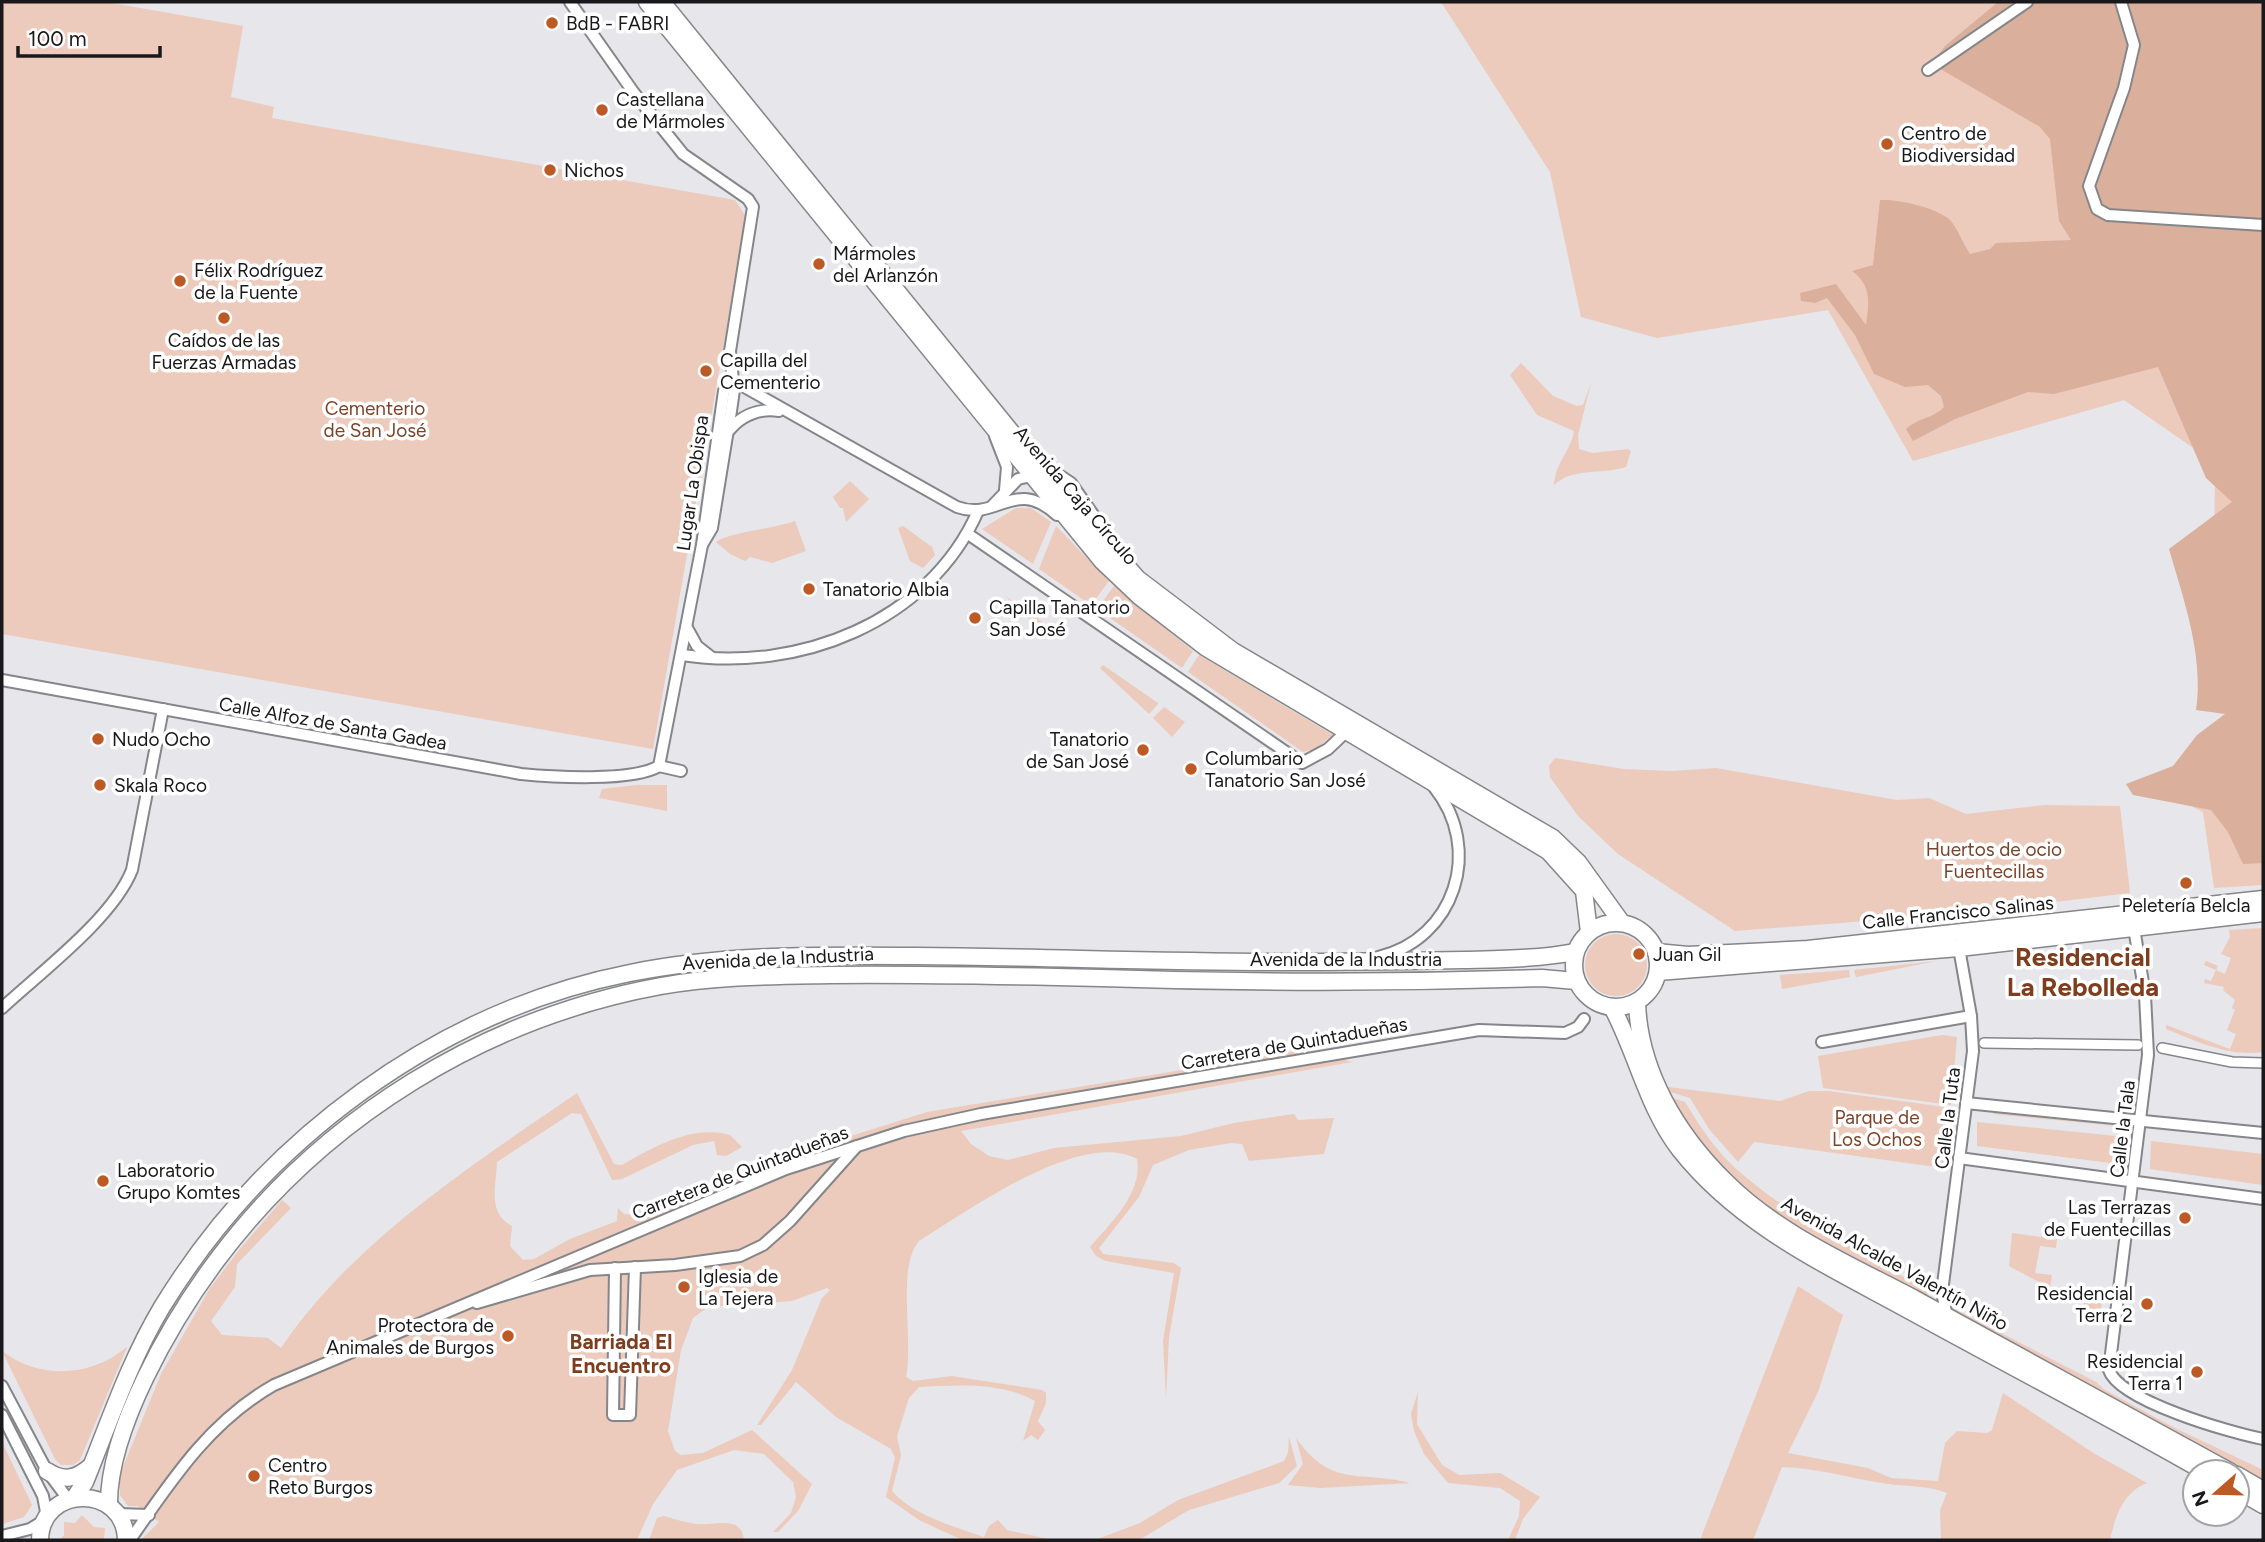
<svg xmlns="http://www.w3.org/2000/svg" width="2265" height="1542" font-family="Figtree,sans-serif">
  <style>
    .green { fill: #eccabc }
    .forest { fill: #daaf9c }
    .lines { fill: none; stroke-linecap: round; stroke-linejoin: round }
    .pedestrian-casing { stroke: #85868a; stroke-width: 12 }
    .minor-casing { stroke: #85868a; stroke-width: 14 }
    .secondary-casing { stroke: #85868a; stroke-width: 19 }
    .pedestrian { stroke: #fff; stroke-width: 9 }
    .minor { stroke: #fff; stroke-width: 10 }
    .secondary { stroke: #fff; stroke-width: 16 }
    .poi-dot { fill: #bd5924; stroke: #fff; stroke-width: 2.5 }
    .labels { text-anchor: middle; stroke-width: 7; stroke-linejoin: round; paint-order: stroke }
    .poi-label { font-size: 19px; fill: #19191b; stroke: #fff; text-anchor: start }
    .park-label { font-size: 19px; fill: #7c4329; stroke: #fff }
    .street-label { font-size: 19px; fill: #19191b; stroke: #fff }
    .neighbourhood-label { font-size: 21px; font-weight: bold; fill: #7e3d1d; stroke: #fff }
    .district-label { font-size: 26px; font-weight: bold; fill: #7e3d1d; stroke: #fff }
  </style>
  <rect width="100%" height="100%" fill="#e6e6eb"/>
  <g class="green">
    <polygon points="2,2 106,2 243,26 231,97 274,107 272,118 735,200 746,217 653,749 2,634"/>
    <polygon points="1441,2 2263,2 2263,885 2214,888 2203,812 2172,796 2253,720 2214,574 2215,463 2124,400 1913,461 1828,310 1657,338 1581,317 1550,172"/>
    <path d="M 1521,363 L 1553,396 L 1577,406 L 1583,405 L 1591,383 L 1578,435 L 1579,449 L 1592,453 L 1628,449 L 1631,451 L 1626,467 C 1603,475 1572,467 1554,485 C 1555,463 1571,451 1574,431 L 1537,415 L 1510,375 Z"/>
    <polygon points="850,481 869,499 846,522 843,508 840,508 833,497"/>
    <polygon points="1016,508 1031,508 1051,522 1033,564 982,529"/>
    <path d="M 795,521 L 806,551 L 772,563 L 750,557 L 745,561 L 730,554 L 716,542 C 730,532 773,529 795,521 Z"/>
    <polygon points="903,526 932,547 935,555 923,568 910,561 898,528"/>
    <polygon points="1056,526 1109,581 1091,605 1039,569"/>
    <polygon points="1114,586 1193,651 1182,668 1097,609"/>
    <polygon points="1004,595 1054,630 1048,637"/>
    <polygon points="1199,655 1333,735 1315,749 1303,752 1188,672"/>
    <polygon points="1103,665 1158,703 1158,704 1149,714 1100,668"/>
    <polygon points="1164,707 1185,722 1172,737 1153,718"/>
    <polygon points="1555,758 1624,769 1672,771 1716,768 1897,800 1929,798 1966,814 2044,805 2120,806 2130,893 1945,915 1735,931 1618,854 1578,816 1550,777 1549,766"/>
    <polygon points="636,785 667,785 667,811 599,798 602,789"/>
    <path d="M 2263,928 L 2263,1052 C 2228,1057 2199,1042 2166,1029 L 2166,1025 L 2230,1049 L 2236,1034 L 2227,1030 L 2235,1010 L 2232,1008 L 2235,1000 L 2223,990 L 2224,987 L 2204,983 L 2205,979 L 2211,981 L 2216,970 L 2204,965 L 2206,961 L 2218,966 L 2216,970 L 2225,974 L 2231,958 L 2221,954 L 2230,937 L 2229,930 Z"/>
    <circle cx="1616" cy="965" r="31"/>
    <polygon points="1937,961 1856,977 1854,970"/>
    <polygon points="1849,970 1850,977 1782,989 1780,975"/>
    <polygon points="1942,1035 1957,1037 1951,1105 1823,1088 1818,1056"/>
    <path d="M 1310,1049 L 1352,1062 L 961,1131 L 971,1144 L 989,1156 L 1008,1160 L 1054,1148 L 1181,1136 L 1234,1123 L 1294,1114 L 1298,1120 L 1334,1118 L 1324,1154 L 1249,1161 L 1242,1144 L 1231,1143 L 1189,1150 L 1153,1165 L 1139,1197 L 1099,1248 L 1103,1254 L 1174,1263 L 1181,1268 L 1169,1337 L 1166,1398 L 1163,1341 L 1174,1273 L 1106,1261 L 1096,1256 L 1090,1247 C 1110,1224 1143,1193 1137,1159 C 1082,1128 966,1212 919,1241 C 896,1268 914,1340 906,1377 L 913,1381 L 952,1376 L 1042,1390 L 1046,1393 L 1046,1403 L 1038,1421 L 1045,1430 L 1038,1440 L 1031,1435 L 1023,1441 L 1035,1401 C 1003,1382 955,1385 919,1387 L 909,1398 L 897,1436 L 901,1455 L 892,1491 C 912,1515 955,1527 984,1537 L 989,1526 L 998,1520 L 1007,1530 L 1053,1540 L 962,1540 L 919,1520 L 886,1497 L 895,1458 L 891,1449 L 836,1417 L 796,1382 L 761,1425 L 757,1425 L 792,1370 L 822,1298 L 830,1290 L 827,1288 L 792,1301 L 708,1307 L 693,1318 L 681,1350 L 668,1431 L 675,1451 L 681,1455 L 703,1453 L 752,1430 L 812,1484 L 798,1511 L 778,1532 L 773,1532 L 791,1513 L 796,1497 L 793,1482 L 764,1454 L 734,1450 L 677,1470 L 653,1504 L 637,1540 L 141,1540 L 159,1522 L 138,1506 L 128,1506 L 120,1495 L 120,1474 L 161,1374 L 210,1288 L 240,1249 L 282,1200 L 291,1208 L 237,1264 L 235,1287 L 211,1321 L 222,1335 L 268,1338 L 281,1348 C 354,1240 471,1166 577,1093 L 614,1164 L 622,1165 C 653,1147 693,1124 730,1135 L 742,1147 L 726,1156 L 717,1155 L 714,1141 L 693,1145 L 622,1179 L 612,1180 L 581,1114 L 572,1113 L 497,1162 C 496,1187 487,1213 512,1226 L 510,1246 L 523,1260 L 534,1259 L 570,1239 L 617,1221 L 618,1208 L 624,1214 L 631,1215 L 707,1188 L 759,1165 L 927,1112 Z"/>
    <polygon points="1668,1087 1780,1101 1809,1091 1828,1091 1952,1108 1944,1168 1754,1142 1738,1162 1709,1129 1690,1098 1670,1092"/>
    <path d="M 1669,1097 L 1685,1102 C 1699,1125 1714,1148 1734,1167 C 1791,1218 1864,1255 1931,1292 L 1924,1297 C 1851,1258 1775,1223 1715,1164 C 1697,1146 1684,1119 1669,1097 Z"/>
    <polygon points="1993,1110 2117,1123 2117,1126 1993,1114"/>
    <polygon points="1977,1122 2126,1137 2123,1162 2118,1164 1977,1146"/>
    <polygon points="2151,1141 2263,1154 2263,1185 2150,1169"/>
    <polygon points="2012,1233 2057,1239 2056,1248 2040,1246 2035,1273 2052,1275 2050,1288 2009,1266"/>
    <path d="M 1798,1286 L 1843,1315 L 1818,1392 L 1788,1453 L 1868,1468 L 1891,1478 L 1938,1481 L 1945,1443 L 1957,1431 L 1987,1433 L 1992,1430 L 2003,1393 L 2095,1454 L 2147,1483 C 2123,1492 2115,1517 2110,1540 L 1941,1540 L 1940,1510 L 1947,1493 C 1927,1485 1910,1487 1889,1484 C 1853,1479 1819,1468 1782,1467 L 1753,1540 L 1700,1540 Z"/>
    <polygon points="2062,1287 2103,1294 2100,1316 2061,1295"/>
    <polygon points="1951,1307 2096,1382 2105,1390 2175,1428 2261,1469 2263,1484 1949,1313"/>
    <path d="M 127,1347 L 80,1460 L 73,1465 L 61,1465 L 55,1459 L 2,1351 C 40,1380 91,1377 127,1347 Z"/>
    <polygon points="1418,1392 1417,1424 1442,1465 1459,1475 1500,1473 1540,1497 1523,1519 1515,1540 1508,1540 1519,1516 1520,1501 1500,1488 1448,1483 1424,1454 1414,1431 1411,1414"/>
    <polygon points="1289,1437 1297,1466 1279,1483 1189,1510 1139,1540 1095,1540 1140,1523 1178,1500 1284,1461 1288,1453"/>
    <path d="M 1296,1438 C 1332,1489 1360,1470 1410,1483 L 1320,1488 L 1288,1485 L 1303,1464 Z"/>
    <polygon points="3,1444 32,1505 24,1517 2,1524"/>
    <polygon points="82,1515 94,1527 105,1528 104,1539 60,1540 64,1535 64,1522 75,1523"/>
    <path d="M 664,1516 C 675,1519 686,1523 697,1524 C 715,1526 741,1514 744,1540 L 649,1540 L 657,1518 Z"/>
  </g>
  <path class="forest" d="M 1998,2 L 2263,2 L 2263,863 L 2243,864 L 2228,832 L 2211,810 L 2133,795 L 2126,784 L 2173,766 L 2197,735 L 2225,714 L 2196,710 C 2204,656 2184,601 2169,549 L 2232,502 L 2206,478 L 2158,367 L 2054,394 L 2028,392 L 1955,419 L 1913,441 L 1906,429 C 1918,418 1934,418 1944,407 L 1941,396 L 1928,385 L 1905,387 L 1874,374 L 1855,335 L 1827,298 L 1815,303 L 1801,301 L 1800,293 L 1836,284 L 1866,325 C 1869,302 1872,286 1852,271 L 1873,265 L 1880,200 C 1897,199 1936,207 1950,220 C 1958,229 1963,244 1970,254 L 1990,249 L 1996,243 L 2071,240 L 2059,221 L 2050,139 L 2040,127 L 1932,64 L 1945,46 Z"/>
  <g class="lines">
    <defs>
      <g id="pedestrian">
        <polyline points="1984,1043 2138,1045"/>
        <polyline points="2162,1048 2232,1062 2263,1063"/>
      </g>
      <g id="minor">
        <polyline points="570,2 634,93 683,154 748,199 753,207 730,351 734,390 731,411 712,528 702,545"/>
        <polyline points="2121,2 2134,45 2124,88 2089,186 2097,209 2108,215 2263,225"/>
        <polyline points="1928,70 2027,2"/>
        <path d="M 732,380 L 957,507 C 998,522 1014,476 1057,515"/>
        <path d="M 727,433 C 740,416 758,408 779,411"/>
        <polyline points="995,436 1007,467 1005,490"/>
        <polyline points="993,505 1018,479 1053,471 1071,483 1106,533"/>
        <polyline points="968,534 1302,763 1328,749 1347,731"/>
        <polyline points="687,628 697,646 711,657"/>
        <path d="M 682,655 C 797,673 929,623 978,511"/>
        <path d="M 2,680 L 521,774 C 552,777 633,782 659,766"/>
        <polyline points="659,766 702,545 724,391 732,380"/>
        <polyline points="659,766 681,771"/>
        <path d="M 2134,928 L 2145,995 L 2148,1055 L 2109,1370 C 2119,1401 2232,1433 2263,1439"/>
        <path d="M 1378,957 C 1455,939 1484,849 1434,787"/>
        <path d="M 2,1008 C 41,972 113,918 132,870 L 163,709"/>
        <polyline points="1822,1042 1971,1016"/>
        <polyline points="1966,1103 2263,1133"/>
        <polyline points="1959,1158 2263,1199"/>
        <polyline points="615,1268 613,1415 630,1415 635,1267"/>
        <polyline points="477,1303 590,1270 675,1265 740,1256 763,1245 790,1221 857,1146"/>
        <polyline points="1947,1317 1942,1292 1973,1051 1971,1016 1959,948"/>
        <polyline points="2,1386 47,1471 68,1499"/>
        <polyline points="2,1415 43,1496 47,1517"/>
        <polyline points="118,1514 149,1515"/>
        <polyline points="2,1536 30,1529 45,1520"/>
        <path d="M 130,1540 C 171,1481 209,1422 274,1385 L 786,1169 L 904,1131 L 981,1114 L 1479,1030 L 1565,1033 L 1578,1027 L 1584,1019"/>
      </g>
      <g id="secondary">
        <polyline points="647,2 1102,561 1140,597 1205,647 1548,851 1584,891 1589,932"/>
        <polyline points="662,2 1051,481 1138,579 1233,651 1553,838 1578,862 1622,923"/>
        <circle cx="1616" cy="965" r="42"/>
        <polyline points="1656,952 1688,955 1808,949 2263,899"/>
        <polyline points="1658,972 1959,948 2263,913"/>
        <path d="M 1637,1002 C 1639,1071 1677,1134 1726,1182 C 1778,1234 1851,1265 1915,1299 C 2020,1357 2126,1414 2231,1472"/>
        <path d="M 1612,1007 C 1637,1054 1647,1107 1680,1150 C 1741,1227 1829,1266 1912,1312 C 2010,1366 2109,1417 2205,1472"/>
        <path d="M 47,1471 C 64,1482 76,1479 91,1466"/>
        <polyline points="2237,1475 2263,1490"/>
        <polyline points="2237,1490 2263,1505"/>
        <path d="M 75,1497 L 85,1482 C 109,1423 129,1362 162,1307 C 264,1140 437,1011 630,973 C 724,954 820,955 915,956 C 1040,957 1164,962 1289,962 C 1347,962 1405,961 1463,960 C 1501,959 1538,959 1575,952"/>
        <path d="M 109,1505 C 108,1430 172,1320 217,1260 C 324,1117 485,1018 661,986 C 717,976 774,976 830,975 C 921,974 1011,976 1101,978 C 1248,983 1396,983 1542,978 L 1576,981"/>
        <path d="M 40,1540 C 41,1484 125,1484 126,1540"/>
      </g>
    </defs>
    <use href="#pedestrian" class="pedestrian-casing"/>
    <use href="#minor" class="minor-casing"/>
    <use href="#secondary" class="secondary-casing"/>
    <use href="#pedestrian" class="pedestrian"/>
    <use href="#minor" class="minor"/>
    <use href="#secondary" class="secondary"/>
  </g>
  <g class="poi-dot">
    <circle cx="552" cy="23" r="7"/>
    <circle cx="602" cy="110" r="7"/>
    <circle cx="1887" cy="144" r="7"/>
    <circle cx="550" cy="170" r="7"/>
    <circle cx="819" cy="264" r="7"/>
    <circle cx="180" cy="281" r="7"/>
    <circle cx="224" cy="318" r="7"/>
    <circle cx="706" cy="371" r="7"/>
    <circle cx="809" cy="589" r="7"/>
    <circle cx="975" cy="618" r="7"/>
    <circle cx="98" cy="739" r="7"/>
    <circle cx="1143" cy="750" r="7"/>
    <circle cx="1191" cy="769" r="7"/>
    <circle cx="100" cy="785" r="7"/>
    <circle cx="2186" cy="883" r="7"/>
    <circle cx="1639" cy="954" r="7"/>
    <circle cx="103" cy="1181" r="7"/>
    <circle cx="2185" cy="1218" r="7"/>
    <circle cx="684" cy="1287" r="7"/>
    <circle cx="2147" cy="1304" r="7"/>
    <circle cx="508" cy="1336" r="7"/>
    <circle cx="2197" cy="1372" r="7"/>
    <circle cx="254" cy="1476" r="7"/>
  </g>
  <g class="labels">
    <g class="poi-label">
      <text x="566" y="30">BdB - FABRI</text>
      <text x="616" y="106">Castellana<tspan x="616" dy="22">de Mármoles</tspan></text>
      <text x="1901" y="140">Centro de<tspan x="1901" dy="22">Biodiversidad</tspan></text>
      <text x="564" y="177">Nichos</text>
      <text x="833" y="260">Mármoles<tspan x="833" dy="22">del Arlanzón</tspan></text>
      <text x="194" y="277">Félix Rodríguez<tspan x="194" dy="22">de la Fuente</tspan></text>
      <text x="224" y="347" text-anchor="middle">Caídos de las<tspan x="224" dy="22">Fuerzas Armadas</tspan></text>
      <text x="720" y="367">Capilla del<tspan x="720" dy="22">Cementerio</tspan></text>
      <text x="823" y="596">Tanatorio Albia</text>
      <text x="989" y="614">Capilla Tanatorio<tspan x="989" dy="22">San José</tspan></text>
      <text x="112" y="746">Nudo Ocho</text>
      <text x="1129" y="746" text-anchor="end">Tanatorio<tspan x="1129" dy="22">de San José</tspan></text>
      <text x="1205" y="765">Columbario<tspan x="1205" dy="22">Tanatorio San José</tspan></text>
      <text x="114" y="792">Skala Roco</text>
      <text x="2186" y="912" text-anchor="middle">Peletería Belcla</text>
      <text x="1653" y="961">Juan Gil</text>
      <text x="117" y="1177">Laboratorio<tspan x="117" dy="22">Grupo Komtes</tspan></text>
      <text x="2171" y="1214" text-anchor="end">Las Terrazas<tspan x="2171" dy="22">de Fuentecillas</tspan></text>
      <text x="698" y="1283">Iglesia de<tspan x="698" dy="22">La Tejera</tspan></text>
      <text x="2133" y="1300" text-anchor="end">Residencial<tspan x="2133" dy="22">Terra 2</tspan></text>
      <text x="494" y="1332" text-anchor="end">Protectora de<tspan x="494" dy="22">Animales de Burgos</tspan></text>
      <text x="2183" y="1368" text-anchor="end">Residencial<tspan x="2183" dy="22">Terra 1</tspan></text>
      <text x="268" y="1472">Centro<tspan x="268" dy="22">Reto Burgos</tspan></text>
    </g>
    <g class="park-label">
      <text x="375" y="415">Cementerio<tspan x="375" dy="22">de San José</tspan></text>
      <text x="1994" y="856">Huertos de ocio<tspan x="1994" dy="22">Fuentecillas</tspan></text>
      <text x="1877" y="1124">Parque de<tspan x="1877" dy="22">Los Ochos</tspan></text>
    </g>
    <g class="street-label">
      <text transform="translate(692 483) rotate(-82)" y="7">Lugar La Obispa</text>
      <text transform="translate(1076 495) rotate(49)" y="7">Avenida Caja Círculo</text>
      <text transform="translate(333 723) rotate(10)" y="7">Calle Alfoz de Santa Gadea</text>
      <text transform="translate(1958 912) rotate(-6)" y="7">Calle Francisco Salinas</text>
      <text transform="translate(778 958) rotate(-3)" y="7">Avenida de la Industria</text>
      <text x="1346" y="966">Avenida de la Industria</text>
      <text transform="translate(1294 1043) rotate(-10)" y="7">Carretera de Quintadueñas</text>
      <text transform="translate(1947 1118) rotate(-83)" y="7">Calle la Tuta</text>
      <text transform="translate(2122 1129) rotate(-83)" y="7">Calle la Tala</text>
      <text transform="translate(740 1172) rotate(-21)" y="7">Carretera de Quintadueñas</text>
      <text transform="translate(1895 1263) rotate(29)" y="7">Avenida Alcalde Valentín Niño</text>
    </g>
    <g class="neighbourhood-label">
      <text x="621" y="1349">Barriada El<tspan x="621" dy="24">Encuentro</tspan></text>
    </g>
    <g class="district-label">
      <text x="2083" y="966">Residencial<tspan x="2083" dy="30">La Rebolleda</tspan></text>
    </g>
  </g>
  <rect width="2265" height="1542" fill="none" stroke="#19191b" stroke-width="7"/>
  <g transform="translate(2216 1493) rotate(250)"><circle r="33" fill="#ffffff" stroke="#a3a3a4" stroke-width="2"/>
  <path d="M0-5L12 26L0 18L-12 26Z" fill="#bd5924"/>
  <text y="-10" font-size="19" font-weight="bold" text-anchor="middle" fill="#19191b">N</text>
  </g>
  <path d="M18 46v10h142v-10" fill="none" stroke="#19191b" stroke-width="3.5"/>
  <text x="28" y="46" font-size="21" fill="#19191b" stroke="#ffffff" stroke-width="5" paint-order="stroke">100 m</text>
</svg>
